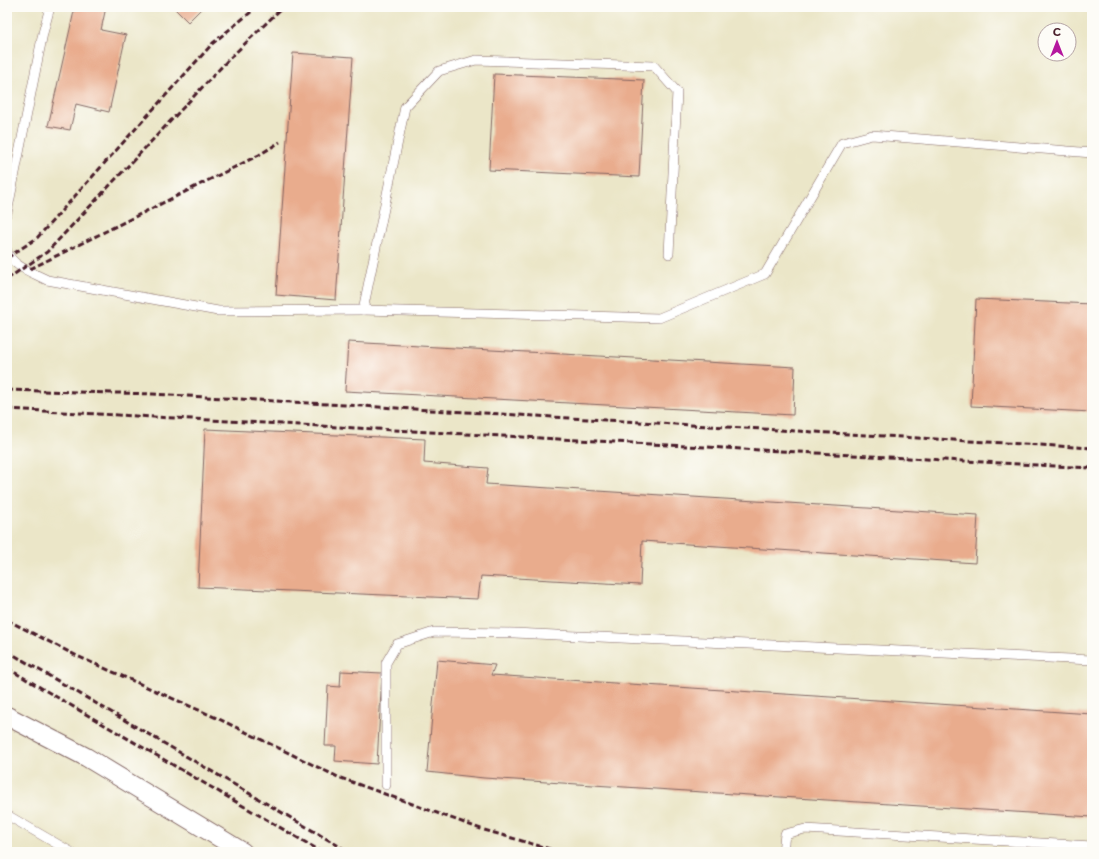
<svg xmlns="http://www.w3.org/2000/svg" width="1099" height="859" font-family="'Playpen Sans',sans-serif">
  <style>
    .building { fill: #e9ac8d }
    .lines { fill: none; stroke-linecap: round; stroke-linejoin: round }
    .service-casing { stroke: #826562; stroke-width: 10 }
    .minor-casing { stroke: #826562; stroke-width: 20 }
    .service { stroke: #fff; stroke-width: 9 }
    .minor { stroke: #fff; stroke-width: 18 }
    .rail { stroke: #4a1f2b; stroke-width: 3; stroke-dasharray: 6 3; stroke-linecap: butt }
  </style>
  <rect width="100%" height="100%" fill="#fdfcf7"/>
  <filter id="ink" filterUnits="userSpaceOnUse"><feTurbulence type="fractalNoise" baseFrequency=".025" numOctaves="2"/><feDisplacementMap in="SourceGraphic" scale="8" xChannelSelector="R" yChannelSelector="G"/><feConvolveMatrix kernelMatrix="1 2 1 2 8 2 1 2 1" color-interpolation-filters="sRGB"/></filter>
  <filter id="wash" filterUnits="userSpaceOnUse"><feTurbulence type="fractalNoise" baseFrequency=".012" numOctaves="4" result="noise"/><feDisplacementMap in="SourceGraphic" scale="16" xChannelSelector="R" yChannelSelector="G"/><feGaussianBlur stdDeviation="0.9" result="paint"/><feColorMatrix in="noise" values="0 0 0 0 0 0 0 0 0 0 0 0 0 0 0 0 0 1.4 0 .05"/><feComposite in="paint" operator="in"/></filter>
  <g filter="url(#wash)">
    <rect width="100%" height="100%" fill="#ebe6c8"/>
    <g id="blocks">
      <g class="building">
        <polygon points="75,7 106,7 101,30 126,35 109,112 76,104 70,130 48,126"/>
        <polygon points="173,7 203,7 188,22"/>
        <polygon points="293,53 353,57 336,300 276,295"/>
        <polygon points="494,74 644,80 639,177 489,170"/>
        <polygon points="976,299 1092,304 1092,412 971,406"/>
        <polygon points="348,342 795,367 793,415 345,391"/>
        <polygon points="205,429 425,439 424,463 488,468 486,484 978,515 975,563 642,541 640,585 481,576 478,599 198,587"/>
        <polygon points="437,660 495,665 491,675 1092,714 1092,817 484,778 427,772"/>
        <polygon points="341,671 382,673 377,764 335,761 336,746 325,746 328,686 340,687"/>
      </g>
    </g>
  </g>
  <g filter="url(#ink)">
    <use href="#blocks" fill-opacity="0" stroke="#826562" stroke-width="1"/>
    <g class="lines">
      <defs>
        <g id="service">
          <polyline points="7,213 43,33 50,7"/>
          <path d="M 7,251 C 11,266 34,273 47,280 L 218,311 L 363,310"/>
          <polyline points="669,254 677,92 654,66 476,60 439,71 405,107 363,310 659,318 765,274 842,143 872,135 1092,153"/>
          <polyline points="386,785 386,663 397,644 434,632 514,633 1092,660"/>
          <polyline points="7,815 71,852"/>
          <polyline points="783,852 785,834 805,829 1092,846"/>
        </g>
        <polyline id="minor" points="7,716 86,757 243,852"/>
      </defs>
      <use href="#service" class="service-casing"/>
      <use href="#minor" class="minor-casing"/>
      <use href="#service" class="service"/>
      <use href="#minor" class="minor"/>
      <g class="rail">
        <polyline points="7,10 8,7"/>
        <polyline points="7,258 37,238 213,43 257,7"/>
        <polyline points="30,269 259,155 280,142"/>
        <polyline points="7,279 47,252 228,60 283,7"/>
        <polyline points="7,390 153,394 1092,448"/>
        <polyline points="7,409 1092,468"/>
        <polyline points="7,620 77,656 219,719 338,777 481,829 560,852"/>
        <polyline points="7,651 349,852"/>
        <polyline points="7,668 322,852"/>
      </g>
    </g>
  </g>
  <rect width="1099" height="859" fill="none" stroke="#fdfcf7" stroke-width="24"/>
  <g transform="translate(1057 42)"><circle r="19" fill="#fdfcf7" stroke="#b5a4a5"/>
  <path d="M0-3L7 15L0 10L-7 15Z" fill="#b5179e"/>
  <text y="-6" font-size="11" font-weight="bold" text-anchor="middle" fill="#4a1f2b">С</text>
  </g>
</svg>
